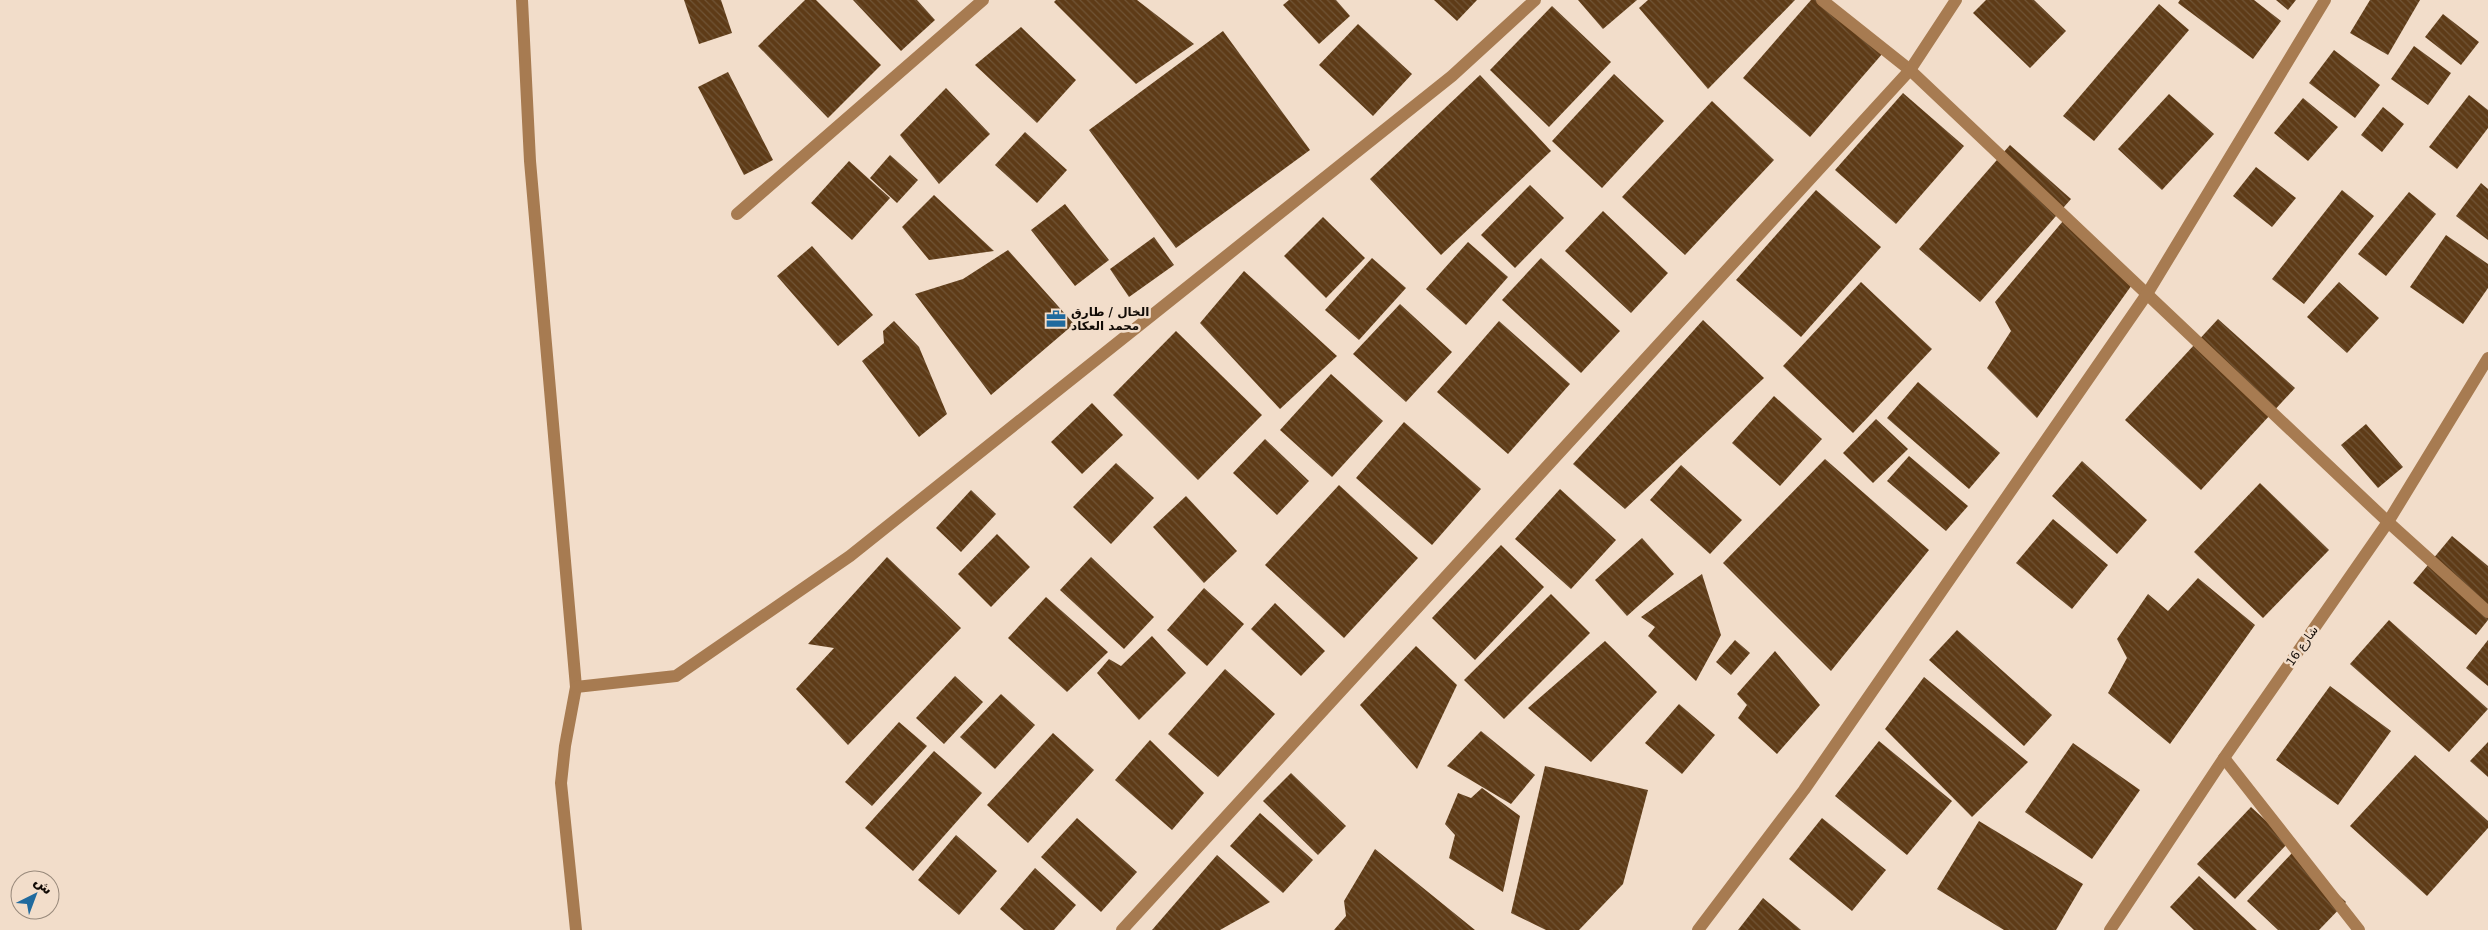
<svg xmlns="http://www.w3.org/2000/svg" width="2488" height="930" font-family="'DejaVu Sans',Vazirmatn,sans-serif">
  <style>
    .building { fill: url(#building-back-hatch) }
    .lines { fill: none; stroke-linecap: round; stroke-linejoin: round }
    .lane { stroke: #a77b51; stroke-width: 12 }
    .street { stroke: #a77b51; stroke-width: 12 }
    .labels { text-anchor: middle; stroke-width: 5; stroke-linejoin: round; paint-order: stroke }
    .poi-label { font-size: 12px; font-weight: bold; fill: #110a05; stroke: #f2ddca; text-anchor: start }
    .street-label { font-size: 12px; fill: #110a05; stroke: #f2ddca }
  </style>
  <defs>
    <pattern id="building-back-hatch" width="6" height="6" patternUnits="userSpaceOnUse" patternTransform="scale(1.25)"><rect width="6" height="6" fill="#5e3b17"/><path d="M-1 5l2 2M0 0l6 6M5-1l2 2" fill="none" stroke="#705436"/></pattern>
  </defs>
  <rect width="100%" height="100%" fill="#f2ddca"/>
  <g class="building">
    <polygon points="684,0 721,0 732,33 699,44"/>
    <polygon points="805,0 816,0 881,65 828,118 758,46"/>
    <polygon points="853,0 917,0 935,20 901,51"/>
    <polygon points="1056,0 1137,0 1194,44 1136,84 1054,2"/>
    <polygon points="1289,0 1336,0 1350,16 1319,44 1283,5"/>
    <polygon points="1434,0 1477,0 1457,21"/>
    <polygon points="1578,0 1637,0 1603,29"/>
    <polygon points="1648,0 1795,0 1708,89 1639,8"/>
    <polygon points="1811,0 1822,0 1883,53 1810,137 1743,78"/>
    <polygon points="1986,0 2034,0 2066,31 2030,68 1973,13"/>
    <polygon points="2180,0 2254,0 2281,21 2253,59 2178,3"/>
    <polygon points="2276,0 2296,0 2288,10"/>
    <polygon points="2370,0 2420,0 2388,55 2350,33"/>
    <polygon points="2159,4 2189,30 2094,141 2063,116"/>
    <polygon points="1552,6 1611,62 1549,127 1490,70"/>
    <polygon points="2443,14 2479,42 2461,65 2425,37"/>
    <polygon points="1358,24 1412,74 1373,116 1319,65"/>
    <polygon points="1021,27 1076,80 1037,123 975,65"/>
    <polygon points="1223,31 1310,150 1176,248 1089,130"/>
    <polygon points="2414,46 2451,73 2428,105 2391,79"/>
    <polygon points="2334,50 2380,85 2355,118 2309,83"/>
    <polygon points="728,72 773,160 744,175 698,87"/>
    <polygon points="1614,74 1664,121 1602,188 1552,141"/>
    <polygon points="1480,75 1551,151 1441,255 1370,179"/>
    <polygon points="946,88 990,134 939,184 900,135"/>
    <polygon points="1903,93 1964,146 1896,224 1835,170"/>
    <polygon points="2169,94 2214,134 2162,190 2118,149"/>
    <polygon points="2469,95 2488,110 2488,128 2457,169 2429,147"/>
    <polygon points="2303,98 2338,127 2308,161 2274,133"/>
    <polygon points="1712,101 1774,160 1685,255 1622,197"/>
    <polygon points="2383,107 2404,124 2382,152 2361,135"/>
    <polygon points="1025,132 1067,170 1037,203 995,165"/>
    <polygon points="2010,145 2071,199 1980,302 1919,249"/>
    <polygon points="890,155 918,180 897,203 870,178"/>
    <polygon points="849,161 890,198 852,240 811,203"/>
    <polygon points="2256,167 2296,198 2272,227 2233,196"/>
    <polygon points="2481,183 2488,189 2488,240 2456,216"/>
    <polygon points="1530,185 1564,218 1515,268 1481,235"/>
    <polygon points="1816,190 1881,247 1801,337 1736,280"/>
    <polygon points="2342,190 2374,216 2304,304 2272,279"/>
    <polygon points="2409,192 2436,214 2386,276 2358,254"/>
    <polygon points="934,195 994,251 929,260 902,227"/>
    <polygon points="1065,204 1109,260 1075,286 1031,230"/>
    <polygon points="1603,211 1668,273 1631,313 1565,251"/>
    <polygon points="1323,217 1365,258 1326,298 1284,256"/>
    <polygon points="2063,221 2134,282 2037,418 1987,368 2011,331 1995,302"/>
    <polygon points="2446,235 2488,264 2488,288 2463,324 2410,287"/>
    <polygon points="1154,237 1174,265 1129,297 1110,269"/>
    <polygon points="1468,242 1508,277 1466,325 1426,289"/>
    <polygon points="812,246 873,315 838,346 777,276"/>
    <polygon points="1008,250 1074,324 991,395 915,294 963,279"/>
    <polygon points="1372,258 1406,288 1359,340 1325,310"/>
    <polygon points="1541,258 1620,331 1581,373 1502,300"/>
    <polygon points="1244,271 1337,356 1280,409 1200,323"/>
    <polygon points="1861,282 1932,349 1853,433 1783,366"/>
    <polygon points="2339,282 2379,318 2347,353 2307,317"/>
    <polygon points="1400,304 1452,352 1406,402 1353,354"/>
    <polygon points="2218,319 2295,388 2201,490 2125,420"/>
    <polygon points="1703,320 1764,378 1625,509 1573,464"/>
    <polygon points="894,321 919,347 947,414 919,437 862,361 884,343 883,331"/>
    <polygon points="1499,321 1570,384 1508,454 1437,392"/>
    <polygon points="1176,331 1262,415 1198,480 1113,395"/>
    <polygon points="1331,374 1383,421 1332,477 1280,430"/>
    <polygon points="1918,382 2000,453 1969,489 1887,418"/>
    <polygon points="1774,396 1822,439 1780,486 1732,443"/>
    <polygon points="1092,403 1123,435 1082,474 1051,442"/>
    <polygon points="1876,419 1908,449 1873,483 1843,453"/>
    <polygon points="1404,422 1481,489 1432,545 1356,478"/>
    <polygon points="2366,424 2403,467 2378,488 2341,445"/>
    <polygon points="1265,439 1309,481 1277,515 1233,473"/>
    <polygon points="1909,456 1968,506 1946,531 1887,481"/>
    <polygon points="1825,459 1929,550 1831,671 1723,563"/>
    <polygon points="2082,461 2147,520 2117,554 2052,496"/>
    <polygon points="1116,463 1154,498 1111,544 1073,507"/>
    <polygon points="1681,465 1742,520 1710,554 1650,500"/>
    <polygon points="2260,483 2329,550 2263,618 2194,552"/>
    <polygon points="1339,485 1418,558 1344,638 1265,565"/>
    <polygon points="1560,489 1616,540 1571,589 1515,539"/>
    <polygon points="971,490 996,514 961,552 936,528"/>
    <polygon points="1186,496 1237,551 1204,583 1153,527"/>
    <polygon points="2053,519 2108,565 2072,609 2016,563"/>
    <polygon points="997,534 1030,567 991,607 958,574"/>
    <polygon points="2452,536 2488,566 2488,620 2476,635 2413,583"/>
    <polygon points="1642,538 1674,574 1627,616 1595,580"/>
    <polygon points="1501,545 1544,587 1475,660 1432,618"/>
    <polygon points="887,557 961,628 848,745 796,689 834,648 808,644"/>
    <polygon points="1091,557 1154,617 1124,649 1060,590"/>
    <polygon points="1702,574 1721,635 1696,681 1648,636 1655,627 1641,617"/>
    <polygon points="2198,578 2255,625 2170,744 2108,693 2127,658 2117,639 2148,594 2168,611"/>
    <polygon points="1204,588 1244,624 1207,666 1167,630"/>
    <polygon points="1551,594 1590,633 1504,719 1464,680"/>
    <polygon points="1046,597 1108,652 1067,692 1008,638"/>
    <polygon points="1275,603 1325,651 1301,676 1251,629"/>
    <polygon points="2389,620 2488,709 2449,752 2350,664"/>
    <polygon points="1957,630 2052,715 2024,746 1929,660"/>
    <polygon points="1152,636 1186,673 1139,720 1097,673 1109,659 1121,666"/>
    <polygon points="1735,640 1750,653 1731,675 1716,662"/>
    <polygon points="2488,640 2488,686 2466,668"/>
    <polygon points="1605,641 1657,692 1591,762 1528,708"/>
    <polygon points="1416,646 1457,685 1417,769 1360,705"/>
    <polygon points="1775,651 1820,705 1777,754 1738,718 1747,705 1737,694"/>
    <polygon points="1225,669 1275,714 1218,777 1168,734"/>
    <polygon points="955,676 983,702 944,744 916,718"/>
    <polygon points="1924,677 2028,762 1972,817 1885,729"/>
    <polygon points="2330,686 2391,731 2338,805 2276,760"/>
    <polygon points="1001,694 1035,725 995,769 960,737"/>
    <polygon points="1679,704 1715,735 1682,774 1645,743"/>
    <polygon points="899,722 927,746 872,806 845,782"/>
    <polygon points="1481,731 1535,775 1511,804 1447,766"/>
    <polygon points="1053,733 1094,770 1028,843 987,805"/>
    <polygon points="1150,740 1204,793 1172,830 1115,780"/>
    <polygon points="1879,741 1952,801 1907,855 1835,796"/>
    <polygon points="2488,742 2488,777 2470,761"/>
    <polygon points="2073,743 2140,790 2092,859 2025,812"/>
    <polygon points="934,751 982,793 913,871 865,828"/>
    <polygon points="2415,755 2488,821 2488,828 2427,896 2350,826"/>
    <polygon points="1545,766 1648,790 1623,884 1579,930 1546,930 1511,913"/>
    <polygon points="1291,773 1346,826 1318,855 1263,801"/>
    <polygon points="1482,788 1520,816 1503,892 1449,858 1455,835 1445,824 1458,793 1471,798"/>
    <polygon points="2251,807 2289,842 2235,899 2197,864"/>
    <polygon points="1260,813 1313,860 1283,893 1230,846"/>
    <polygon points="1077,818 1137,872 1101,912 1041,857"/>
    <polygon points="1822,818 1886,870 1852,911 1789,859"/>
    <polygon points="1979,821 2083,884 2056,930 2004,930 1937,889"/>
    <polygon points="956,835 997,871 959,915 918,880"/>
    <polygon points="1375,849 1475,930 1334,930 1346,916 1344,901"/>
    <polygon points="2293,852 2346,902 2319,930 2278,930 2247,901"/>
    <polygon points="1217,855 1270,902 1220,930 1152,930"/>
    <polygon points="1035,868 1076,905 1054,930 1024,930 1000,909"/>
    <polygon points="2199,876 2257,930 2194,930 2170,907"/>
    <polygon points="1763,898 1801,930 1738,930"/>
  </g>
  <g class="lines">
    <polyline class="lane" points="522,0 530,161 576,687 565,746 561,783 576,930"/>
    <g class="street">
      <polyline points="1822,0 1910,70 2388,522 2488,612"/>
      <polyline points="737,214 983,0"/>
      <polyline points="576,687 676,676 850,556 1452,76 1535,0"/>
      <polyline points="2224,758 2359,930"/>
      <polyline points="1122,930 1910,70 1956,0"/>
      <polyline points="1698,930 1804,790 2147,294 2325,0"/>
      <polyline points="2110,930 2224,758 2388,522 2488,358"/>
    </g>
  </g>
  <defs>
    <symbol id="office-bare" viewBox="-9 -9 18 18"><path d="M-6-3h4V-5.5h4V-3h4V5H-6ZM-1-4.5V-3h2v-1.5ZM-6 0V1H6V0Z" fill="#206a9e" stroke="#f2ddca" stroke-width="2.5" paint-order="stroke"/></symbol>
  </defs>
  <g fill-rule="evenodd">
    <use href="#office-bare" x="1042" y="305" width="28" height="28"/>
  </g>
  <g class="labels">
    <g class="poi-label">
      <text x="1071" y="316">الخال / طارق<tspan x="1071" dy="14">محمد العكاد</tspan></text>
    </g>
    <g class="street-label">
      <text transform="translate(2302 646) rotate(-55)" y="4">شارع 16</text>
    </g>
  </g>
  <g transform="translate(35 895) rotate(42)"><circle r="24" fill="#f2ddca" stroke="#98897b"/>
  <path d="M0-4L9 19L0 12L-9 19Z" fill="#206a9e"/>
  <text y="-8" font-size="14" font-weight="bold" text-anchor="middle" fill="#110a05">ش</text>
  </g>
</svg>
